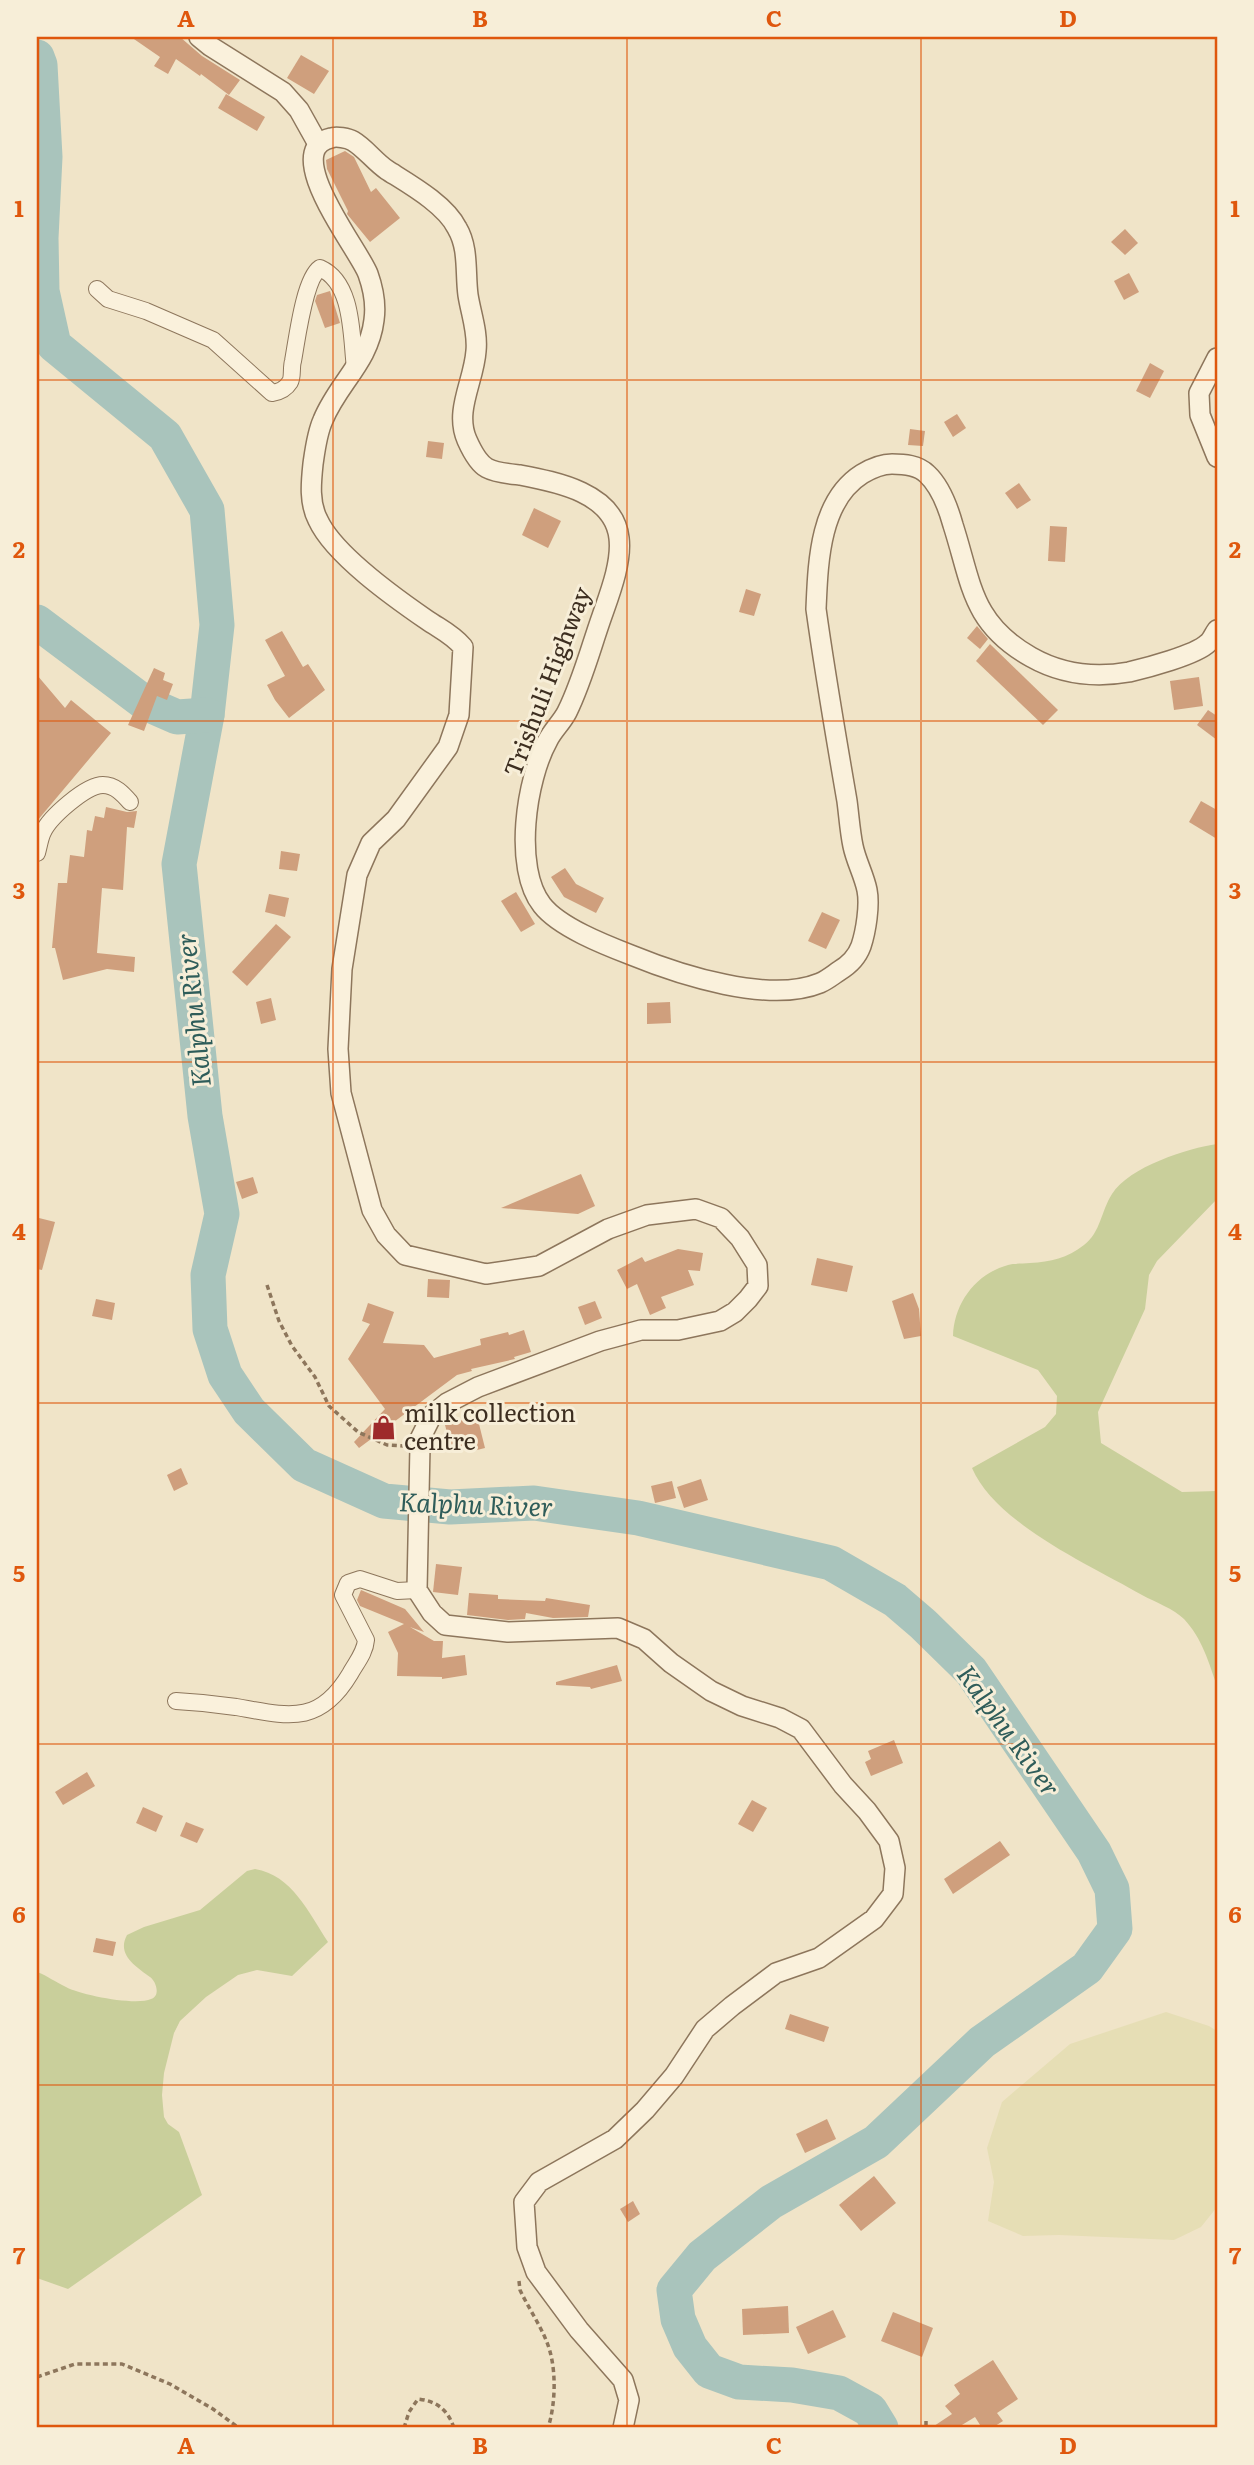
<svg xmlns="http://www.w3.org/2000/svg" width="1254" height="2465" font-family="Literata,serif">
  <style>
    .farmland { fill: #e6deb5 }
    .green { fill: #c9cf9b }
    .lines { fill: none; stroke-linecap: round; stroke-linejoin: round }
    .river { stroke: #a9c4bc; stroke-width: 35 }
    .building { fill: #cf9f7d }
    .minor-casing { stroke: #8d765c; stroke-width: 18 }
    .tertiary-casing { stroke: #8d765c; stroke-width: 22 }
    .path { stroke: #8d765c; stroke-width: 3.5; stroke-dasharray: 5 3.5; stroke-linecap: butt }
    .minor { stroke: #faf1dc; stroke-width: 16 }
    .tertiary { stroke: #faf1dc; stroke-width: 19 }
    .grid { fill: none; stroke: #df570d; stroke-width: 2; stroke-opacity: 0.55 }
    .labels { text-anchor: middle; stroke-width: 6; stroke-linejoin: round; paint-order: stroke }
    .street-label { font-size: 24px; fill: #3d2e20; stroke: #f7eed8 }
    .poi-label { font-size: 24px; fill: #3d2e20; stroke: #f7eed8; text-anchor: start }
    .water-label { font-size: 26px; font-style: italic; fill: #2f5d5a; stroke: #f7eed8 }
    .neatline { fill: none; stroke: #df570d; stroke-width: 2.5 }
    .grid-label { font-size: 23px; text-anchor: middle; font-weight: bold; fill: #df570d }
  </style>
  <rect width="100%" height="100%" fill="#f0e4c8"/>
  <polygon class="farmland" points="1166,2012 1209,2026 1217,2031 1217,2207 1201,2227 1174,2240 1059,2235 1023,2236 988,2221 994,2182 987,2148 1002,2102 1070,2044"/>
  <g class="green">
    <path d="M 1217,1144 L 1217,1199 L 1157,1261 L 1149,1275 L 1145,1309 L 1098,1412 L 1101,1443 L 1182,1492 L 1217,1491 L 1217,1686 C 1209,1663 1202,1638 1184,1619 C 1174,1609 1155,1602 1142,1595 C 1090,1565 996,1524 972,1468 L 1045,1427 L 1056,1414 L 1057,1396 L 1038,1370 L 953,1336 C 954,1304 975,1274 1008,1265 C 1014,1263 1023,1264 1030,1263 C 1051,1262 1067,1258 1084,1245 C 1101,1232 1101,1211 1112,1194 C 1129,1167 1188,1148 1217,1144 Z"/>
    <path d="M 255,1869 C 292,1875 309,1913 328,1942 L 292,1976 L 257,1970 L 238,1975 L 206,1997 L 180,2021 L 174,2033 L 164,2073 L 162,2095 L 164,2117 L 168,2124 L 179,2132 L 202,2195 L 68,2289 L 37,2278 L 37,1972 C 48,1976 55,1982 66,1987 C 80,1995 136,2006 151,1999 C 161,1996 156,1981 150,1977 C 137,1967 116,1955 127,1935 L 144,1927 L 200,1910 L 247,1871 Z"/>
  </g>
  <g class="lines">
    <g class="river">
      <polyline points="37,57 40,65 45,157 41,238 42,291 54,345 165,436 207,510 217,625 207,715 179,864 205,1116 222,1214 208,1275 210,1329 225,1375 249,1411 304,1465 384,1501 450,1507 534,1503 638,1518 831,1563 895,1600 923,1624 971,1671 1094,1852 1112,1889 1115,1929 1087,1968 982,2042 876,2142 771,2202 702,2256 674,2290 678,2319 690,2347 709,2371 739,2382 792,2385 839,2393 870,2410 881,2428"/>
      <polyline points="37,622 145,703 177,717 207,715"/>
    </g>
  </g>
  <g class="building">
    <polygon points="131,37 180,37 202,56 240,80 229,95 201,74 200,76 176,59 168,74 154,66 160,57"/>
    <polygon points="301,55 329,71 314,94 287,78"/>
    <polygon points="226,94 265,117 257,131 218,108"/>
    <polygon points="345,151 354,157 371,192 376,188 400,218 370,242 347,214 348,211 327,169 326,160"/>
    <polygon points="1125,229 1138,243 1125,255 1111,242"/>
    <polygon points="1129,273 1139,292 1124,300 1114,281"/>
    <polygon points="330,291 340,323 325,328 315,301 317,295"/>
    <polygon points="1150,363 1164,371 1150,398 1136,391"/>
    <polygon points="957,414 966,428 953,437 944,422"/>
    <polygon points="910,429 925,431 923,446 908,445"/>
    <polygon points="428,441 444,443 442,459 426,457"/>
    <polygon points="1019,483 1031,500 1017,509 1005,493"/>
    <polygon points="534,508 561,521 548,548 522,535"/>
    <polygon points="1050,526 1067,527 1065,562 1048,561"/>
    <polygon points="746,589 761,594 754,616 739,612"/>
    <polygon points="977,626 988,639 980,649 967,638"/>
    <polygon points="282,631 303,667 308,664 325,690 289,718 275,700 267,685 285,676 265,640"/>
    <polygon points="990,644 1058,710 1043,725 976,661"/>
    <polygon points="154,668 165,673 163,680 173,684 167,700 157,696 144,731 128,725"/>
    <polygon points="37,675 65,708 71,700 111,733 37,821"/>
    <polygon points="1199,677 1203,706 1174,710 1170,681"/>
    <polygon points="1208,710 1217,716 1217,740 1197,725"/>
    <polygon points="1201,801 1217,810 1217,839 1189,822"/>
    <polygon points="106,807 127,812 137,811 134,828 127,827 123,890 102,888 97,953 135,957 134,972 107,969 63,980 55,948 52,948 58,883 67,883 70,855 84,857 87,830 92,831 95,816 104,818"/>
    <polygon points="281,851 300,854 297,871 279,869"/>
    <polygon points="565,868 576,884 604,898 596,913 564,897 551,877"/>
    <polygon points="516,892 535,924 521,932 501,901"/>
    <polygon points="269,894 289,898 285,917 265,912"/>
    <polygon points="822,912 840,920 826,949 808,941"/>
    <polygon points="276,924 291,937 247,986 232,972"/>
    <polygon points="271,998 276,1020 261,1024 256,1002"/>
    <polygon points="670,1002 671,1023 647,1024 647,1003"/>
    <polygon points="581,1174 595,1206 578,1214 501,1208"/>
    <polygon points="253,1177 258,1193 242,1199 236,1182"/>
    <polygon points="39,1218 55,1222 42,1270 37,1269 37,1227"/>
    <polygon points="678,1249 703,1253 700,1271 688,1270 694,1285 661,1297 666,1308 650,1315 637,1284 627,1289 617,1270 642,1257 645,1262"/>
    <polygon points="817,1258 853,1266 847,1292 811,1285"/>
    <polygon points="428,1279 450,1280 449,1298 427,1297"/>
    <polygon points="913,1293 919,1309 921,1336 904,1339 892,1301"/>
    <polygon points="96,1299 115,1303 112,1320 92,1316"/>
    <polygon points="595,1301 602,1318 585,1325 578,1307"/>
    <polygon points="368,1303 394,1312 383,1343 424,1345 434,1358 481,1345 480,1339 508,1332 509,1335 524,1330 531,1352 514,1357 515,1359 471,1369 472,1371 457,1375 359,1448 354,1442 385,1409 348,1359 370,1324 362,1321"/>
    <polygon points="477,1416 485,1448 469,1452 467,1446 452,1451 445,1425"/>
    <polygon points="181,1468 188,1484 174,1491 167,1475"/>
    <polygon points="701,1479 708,1500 684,1508 677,1487"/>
    <polygon points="672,1481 676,1498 655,1503 651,1486"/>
    <polygon points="436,1564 462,1567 458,1595 433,1592"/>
    <polygon points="361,1590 405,1609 424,1632 410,1627 434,1641 443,1641 442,1658 465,1655 467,1675 442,1679 442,1677 397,1676 398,1653 388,1632 404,1624 360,1606 357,1600"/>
    <polygon points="469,1593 498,1595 498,1599 545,1601 546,1598 590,1605 588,1617 553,1618 526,1613 525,1619 508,1620 467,1615"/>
    <polygon points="617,1665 622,1681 591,1689 590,1687 556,1685 556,1682"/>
    <polygon points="894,1740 903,1763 871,1776 865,1762 871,1759 868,1751"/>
    <polygon points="87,1772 95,1786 63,1805 55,1792"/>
    <polygon points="752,1800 767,1808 753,1832 738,1824"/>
    <polygon points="143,1807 163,1816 156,1832 136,1823"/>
    <polygon points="186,1822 204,1829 197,1843 180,1836"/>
    <polygon points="1000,1841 1010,1855 953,1894 944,1879"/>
    <polygon points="96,1938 116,1942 113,1956 93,1952"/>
    <polygon points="790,2014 829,2027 824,2042 785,2029"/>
    <polygon points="827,2119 836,2139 805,2153 796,2134"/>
    <polygon points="874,2176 896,2203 861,2231 839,2205"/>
    <polygon points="633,2201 640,2214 628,2222 620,2209"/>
    <polygon points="788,2306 789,2333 743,2335 742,2309"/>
    <polygon points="833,2310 846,2337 808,2354 796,2327"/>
    <polygon points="893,2312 933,2328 922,2357 881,2341"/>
    <polygon points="993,2360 1018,2399 997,2413 1003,2421 992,2428 982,2428 975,2417 957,2428 931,2428 952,2414 945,2406 960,2394 954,2385"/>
  </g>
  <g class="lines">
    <defs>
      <g id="minor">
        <path d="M 97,289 L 108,299 L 146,311 L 213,340 L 272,393 C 279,392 285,390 290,382 C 293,377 291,367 293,361 C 297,340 304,279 320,268 C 354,283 351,337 355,368"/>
        <path d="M 37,853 C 39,846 40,838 43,832 C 50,817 86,785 103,785 C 115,785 123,794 130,802"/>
        <path d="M 176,1701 C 196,1702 216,1704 236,1707 C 288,1716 319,1726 350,1674 C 356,1663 365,1653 366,1640 L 343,1595 L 348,1583 L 360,1579 L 397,1591 L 417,1590"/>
      </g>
      <g id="tertiary">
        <polyline points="199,37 210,46 283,92 299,110 318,144"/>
        <polyline points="1217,358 1199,393 1200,415 1217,457"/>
        <path d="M 623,2428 L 629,2400 L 623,2380 L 579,2330 L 536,2272 L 527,2247 L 524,2202 L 539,2182 L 615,2139 L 645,2110 L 674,2076 L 705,2029 L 732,2006 L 776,1973 L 819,1958 L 874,1919 L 893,1894 L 895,1868 L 889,1841 L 867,1811 L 843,1785 L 801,1729 L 780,1718 L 742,1706 L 711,1691 L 671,1663 L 644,1639 L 618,1628 L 508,1632 L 445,1625 L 432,1613 L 417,1590 L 420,1446 L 420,1439 L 432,1415 L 447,1403 L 478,1387 L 600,1341 L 641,1330 L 678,1330 L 720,1321 L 735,1312 L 748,1299 L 758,1286 L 757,1265 L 740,1238 L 721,1218 L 696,1209 L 647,1215 L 608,1229 L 539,1266 L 486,1274 L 405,1255 L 386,1235 L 372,1210 L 341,1093 L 338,1049 L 342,969 L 357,875 L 371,843 L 396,819 L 448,747 L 459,715 L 463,647 C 452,634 440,629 427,620 C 395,598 334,555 318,520 C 309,503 311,483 313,464 C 315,450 317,433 323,420 C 338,383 369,362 374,320 C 376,306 373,288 368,274 C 360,251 278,150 331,138 C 336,136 348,138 353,141 C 365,148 375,162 387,170 C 409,184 445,204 457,228 C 469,248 465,273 468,295 C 471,314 478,332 476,351 C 474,381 454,411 467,440 C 471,449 478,463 487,468 C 496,473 511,474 520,475 C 557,482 614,493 619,538 C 622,562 610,593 602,616 C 591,647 582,682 567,712 C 562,722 553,730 548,740 C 526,779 513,868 542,905 C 559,927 605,945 631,955 C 680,975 769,1004 820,983 C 827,980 833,975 839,971 C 849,965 857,957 861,946 C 866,931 870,905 867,890 C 864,875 856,861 853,846 C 850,832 849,816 847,801 C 836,737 825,674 816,609 C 818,564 819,501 862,474 C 872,468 881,464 892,464 C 904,464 918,465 927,474 C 941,487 948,507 953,525 C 972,584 971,623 1031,657 C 1061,674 1095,678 1129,672 C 1146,668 1196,655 1208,643 C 1212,640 1214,634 1217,630"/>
      </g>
    </defs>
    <use href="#minor" class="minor-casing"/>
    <use href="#tertiary" class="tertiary-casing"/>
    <g class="path">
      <polyline points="267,1285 279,1321 292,1346 315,1377 329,1406 358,1432 387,1445 404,1446"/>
      <path d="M 519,2281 L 520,2290 C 528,2307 539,2323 546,2340 C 557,2365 556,2403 548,2428"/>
      <polyline points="37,2377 75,2364 122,2364 170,2384 213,2409 239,2428"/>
      <polyline points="926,2421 926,2428"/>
      <path d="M 404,2428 L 409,2412 L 418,2399 C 437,2401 448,2410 454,2428"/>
    </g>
    <use href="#minor" class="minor"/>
    <use href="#tertiary" class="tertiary"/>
  </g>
  <path class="grid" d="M 333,37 L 333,2428M 627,37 L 627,2428M 921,37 L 921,2428M 37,380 L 1217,380M 37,721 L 1217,721M 37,1062 L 1217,1062M 37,1403 L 1217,1403M 37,1744 L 1217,1744M 37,2085 L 1217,2085"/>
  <defs>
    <symbol id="shop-bare" viewBox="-9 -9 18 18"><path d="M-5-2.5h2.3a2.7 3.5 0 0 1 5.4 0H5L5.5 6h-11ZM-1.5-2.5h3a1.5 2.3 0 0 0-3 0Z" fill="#9e2a2b" stroke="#f7eed8" stroke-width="2.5" paint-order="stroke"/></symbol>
  </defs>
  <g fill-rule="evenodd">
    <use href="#shop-bare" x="366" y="1410" width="35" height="35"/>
  </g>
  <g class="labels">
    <g class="street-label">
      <text transform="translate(548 682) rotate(-69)" y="8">Trishuli Highway</text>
    </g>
    <g class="poi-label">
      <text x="404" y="1422">milk collection<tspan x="404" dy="28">centre</tspan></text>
    </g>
    <g class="water-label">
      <text transform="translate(194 1010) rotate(-96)" y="9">Kalphu River</text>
      <text transform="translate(476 1505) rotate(2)" y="9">Kalphu River</text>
      <text transform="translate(1008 1731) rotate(54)" y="9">Kalphu River</text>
    </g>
  </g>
  <rect width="1254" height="2465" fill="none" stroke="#f7eed8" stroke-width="77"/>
  <rect x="38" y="38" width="1178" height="2388" class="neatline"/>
  <g class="grid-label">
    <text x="186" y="27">A</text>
    <text x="480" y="27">B</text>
    <text x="774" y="27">C</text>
    <text x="1068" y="27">D</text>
    <text x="19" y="217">1</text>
    <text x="1235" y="217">1</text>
    <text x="19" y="558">2</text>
    <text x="1235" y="558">2</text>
    <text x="19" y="899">3</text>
    <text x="1235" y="899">3</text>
    <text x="19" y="1240">4</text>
    <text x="1235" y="1240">4</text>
    <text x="19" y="1582">5</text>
    <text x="1235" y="1582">5</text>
    <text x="19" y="1923">6</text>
    <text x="1235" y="1923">6</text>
    <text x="19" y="2264">7</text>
    <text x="1235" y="2264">7</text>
    <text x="186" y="2454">A</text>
    <text x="480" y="2454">B</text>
    <text x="774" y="2454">C</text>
    <text x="1068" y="2454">D</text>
  </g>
</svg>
